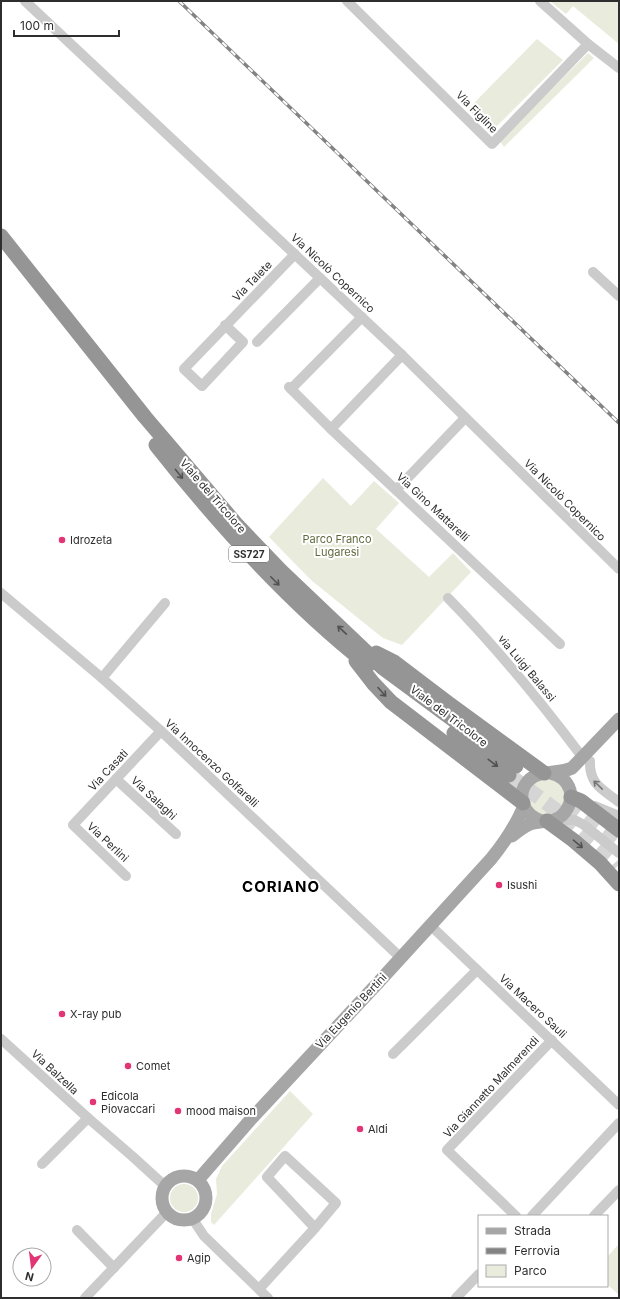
<svg xmlns="http://www.w3.org/2000/svg" width="620" height="1299" font-family="Inter,sans-serif">
  <style>
    .green { fill: #e9ebdc }
    .lines { fill: none; stroke-linecap: round; stroke-linejoin: round }
    .highway-tunnel { stroke: #d5d5d5; stroke-width: 15; stroke-dasharray: 15 8; stroke-linecap: butt }
    .minor { stroke: #cbcbcb; stroke-width: 10 }
    .major { stroke: #a6a6a6; stroke-width: 13 }
    .highway { stroke: #959595; stroke-width: 15 }
    .rail-casing { stroke: #838383; stroke-width: 3.5 }
    .rail { stroke: #fff; stroke-width: 2; stroke-dasharray: 6; stroke-linecap: butt }
    .oneway { stroke: #525252 }
    .oneway2 { stroke: #757575 }
    .poi-dot { fill: #e13576; stroke: #fff; stroke-width: 1.5 }
    .labels { text-anchor: middle; stroke-width: 4; stroke-linejoin: round; paint-order: stroke }
    .shield { fill: #fff; stroke: #6d6d6d; stroke-width: 1 }
    .shield-label { font-size: 10px; font-weight: bold; fill: #2e2e2e }
    .street-label { font-size: 11px; fill: #2e2e2e; stroke: #fff }
    .park-label { font-size: 11px; fill: #5f693d; stroke: #fff }
    .poi-label { font-size: 11px; fill: #2e2e2e; stroke: #fff; text-anchor: start }
    .district-label { font-size: 15px; font-weight: bold; letter-spacing: 1px; fill: #000; stroke: #fff }
  </style>
  <rect width="100%" height="100%" fill="#fff"/>
  <g class="green">
    <polygon points="550,1 619,1 619,44 573,6 566,14"/>
    <polygon points="537,39 563,60 493,130 487,129 468,109"/>
    <polygon points="588,53 594,58 504,147 500,141 501,139"/>
    <polygon points="323,478 351,506 374,481 399,503 376,529 429,577 453,553 471,572 402,645 383,638 363,622 311,580 269,537"/>
    <path d="M 542,777 L 560,782 L 566,794 L 560,811 C 557,813 552,816 548,816 C 533,817 520,796 531,784 C 534,782 538,779 542,777 Z"/>
    <polygon points="290,1091 313,1114 214,1225 211,1222 211,1214 217,1194 216,1179 222,1166"/>
    <circle cx="184" cy="1198" r="14"/>
    <polygon points="619,1244 619,1295 607,1284 607,1257"/>
  </g>
  <g class="lines">
    <g class="highway-tunnel">
      <polyline points="509,775 569,820 614,859 619,865"/>
      <polyline points="566,805 619,845"/>
    </g>
    <g class="minor">
      <polyline points="25,1 402,355 619,569"/>
      <polyline points="347,1 492,144 588,44"/>
      <polyline points="540,1 588,44 619,68"/>
      <polyline points="593,272 619,296"/>
      <polyline points="225,325 243,342 202,386 184,369 295,254"/>
      <polyline points="257,342 320,278"/>
      <polyline points="289,387 331,429 560,644"/>
      <polyline points="291,389 362,317"/>
      <polyline points="331,429 402,355"/>
      <polyline points="397,489 465,418"/>
      <polyline points="1,593 102,678 161,731 401,958"/>
      <path d="M 448,598 C 497,648 541,702 583,758"/>
      <polyline points="102,678 165,603"/>
      <path d="M 590,761 C 589,784 602,789 619,802"/>
      <polyline points="116,779 176,834"/>
      <polyline points="595,806 619,816"/>
      <polyline points="554,820 575,820 584,825 619,853"/>
      <polyline points="126,876 73,825 161,731"/>
      <polyline points="430,925 619,1105"/>
      <polyline points="1,1039 88,1118 132,1156 165,1186"/>
      <polyline points="393,1054 477,970"/>
      <polyline points="42,1164 88,1118"/>
      <polyline points="516,1216 447,1150 552,1040"/>
      <polyline points="532,1216 619,1123"/>
      <polyline points="594,1216 619,1190"/>
      <polyline points="192,1218 204,1236 268,1298"/>
      <polyline points="77,1230 114,1268"/>
      <polyline points="259,1289 315,1228 336,1203 285,1156 267,1177 315,1228"/>
      <polyline points="85,1298 167,1212"/>
      <polyline points="456,1298 479,1274"/>
    </g>
    <g class="major">
      <path d="M 542,821 C 533,818 526,813 523,803 C 521,797 522,790 525,785 C 535,768 557,775 572,768 L 619,719"/>
      <path d="M 512,836 C 517,832 523,827 530,824 C 538,821 546,822 554,820 C 566,816 573,802 570,790 C 567,780 559,775 550,773"/>
      <circle cx="184" cy="1198" r="22"/>
      <path d="M 198,1180 L 252,1118 L 376,985 L 491,859 C 505,842 515,827 524,806"/>
    </g>
    <g class="highway">
      <polyline points="1,236 145,417 237,525 281,571 383,668 516,766"/>
      <path d="M 156,445 C 219,525 288,602 368,665"/>
      <polyline points="376,653 394,662 448,703 544,773"/>
      <polyline points="356,661 373,683 391,702 523,803"/>
      <polyline points="454,733 509,775"/>
      <polyline points="571,797 581,801 619,830"/>
      <polyline points="547,821 573,840 600,863 619,884"/>
    </g>
    <defs>
      <polyline id="rail" points="179,1 619,423"/>
    </defs>
    <use href="#rail" class="rail-casing"/>
    <use href="#rail" class="rail"/>
  </g>
  <defs><path id="oneway-shaft" d="M-6 0H5M1.5-3L5.5 0L1.5 3" fill="none" stroke-width="1.6" stroke-linecap="round" stroke-linejoin="round"/></defs>
  <g class="oneway">
    <use href="#oneway-shaft" transform="translate(179 474) rotate(52)"/>
    <use href="#oneway-shaft" transform="translate(275 581) rotate(45)"/>
    <use href="#oneway-shaft" transform="translate(342 630) rotate(-137)"/>
    <use href="#oneway-shaft" transform="translate(382 692) rotate(48)"/>
    <use href="#oneway-shaft" transform="translate(493 763) rotate(37)"/>
    <use href="#oneway-shaft" transform="translate(578 844) rotate(40)"/>
  </g>
  <use class="oneway2" href="#oneway-shaft" transform="translate(598 785) rotate(-136)"/>
  <g class="poi-dot">
    <circle cx="62" cy="540" r="4"/>
    <circle cx="499" cy="885" r="4"/>
    <circle cx="62" cy="1014" r="4"/>
    <circle cx="128" cy="1066" r="4"/>
    <circle cx="93" cy="1102" r="4"/>
    <circle cx="178" cy="1111" r="4"/>
    <circle cx="360" cy="1129" r="4"/>
    <circle cx="179" cy="1258" r="4"/>
  </g>
  <g class="labels">
    <rect class="shield" x="229" y="546" width="40" height="16" rx="3"/>
    <g class="shield-label">
      <text x="249" y="558">SS727</text>
    </g>
    <g class="street-label">
      <text transform="translate(477 112) rotate(45)" y="4">Via Figline</text>
      <text transform="translate(333 273) rotate(43)" y="4">Via Nicolò Copernico</text>
      <text transform="translate(252 281) rotate(-46)" y="4">Via Talete</text>
      <text transform="translate(213 496) rotate(49)" y="4">Viale del Tricolore</text>
      <text transform="translate(565 500) rotate(45)" y="4">Via Nicolò Copernico</text>
      <text transform="translate(433 507) rotate(43)" y="4">Via Gino Mattarelli</text>
      <text transform="translate(527 668) rotate(50)" y="4">via Luigi Balassi</text>
      <text transform="translate(449 716) rotate(37)" y="4">Viale del Tricolore</text>
      <text transform="translate(212 763) rotate(43)" y="4">Via Innocenzo Golfarelli</text>
      <text transform="translate(108 770) rotate(-47)" y="4">Via Casati</text>
      <text transform="translate(154 798) rotate(43)" y="4">Via Salaghi</text>
      <text transform="translate(108 842) rotate(43)" y="4">Via Perlini</text>
      <text transform="translate(533 1006) rotate(43)" y="4">Via Macero Sauli</text>
      <text transform="translate(351 1011) rotate(-47)" y="4">Via Eugenio Bertini</text>
      <text transform="translate(55 1072) rotate(43)" y="4">Via Balzella</text>
      <text transform="translate(491 1087) rotate(-47)" y="4">Via Giannetto Malmerendi</text>
    </g>
    <g class="park-label">
      <text x="337" y="543">Parco Franco<tspan x="337" dy="13">Lugaresi</tspan></text>
    </g>
    <g class="poi-label">
      <text x="70" y="544">Idrozeta</text>
      <text x="507" y="889">Isushi</text>
      <text x="70" y="1018">X-ray pub</text>
      <text x="136" y="1070">Comet</text>
      <text x="101" y="1100">Edicola<tspan x="101" dy="13">Piovaccari</tspan></text>
      <text x="186" y="1115">mood maison</text>
      <text x="368" y="1133">Aldi</text>
      <text x="187" y="1262">Agip</text>
    </g>
    <g class="district-label">
      <text x="281" y="892">CORIANO</text>
    </g>
  </g>
  <rect width="620" height="1299" fill="none" stroke="#2e2e2e" stroke-width="4"/>
  <rect x="478" y="1215" width="130" height="72" fill="#ffffff" stroke="#ababab"/>
  <rect x="486" y="1228" width="20" height="6" fill="#a6a6a6" stroke="#ababab"/>
  <text x="514" y="1235" font-size="12" fill="#2e2e2e">Strada</text>
  <rect x="486" y="1248" width="20" height="6" fill="#838383" stroke="#ababab"/>
  <text x="514" y="1255" font-size="12" fill="#2e2e2e">Ferrovia</text>
  <rect x="486" y="1265" width="20" height="12" fill="#e9ebdc" stroke="#ababab"/>
  <text x="514" y="1275" font-size="12" fill="#2e2e2e">Parco</text>
  <g transform="translate(32 1267) rotate(194)"><circle r="19" fill="#ffffff" stroke="#ababab"/>
  <path d="M0-3L7 15L0 10L-7 15Z" fill="#e13576"/>
  <text y="-6" font-size="11" font-weight="bold" text-anchor="middle" fill="#2e2e2e">N</text>
  </g>
  <path d="M14 30v6h105v-6" fill="none" stroke="#2e2e2e" stroke-width="2"/>
  <text x="20" y="30" font-size="12" fill="#2e2e2e" stroke="#ffffff" stroke-width="3" paint-order="stroke">100 m</text>
</svg>
